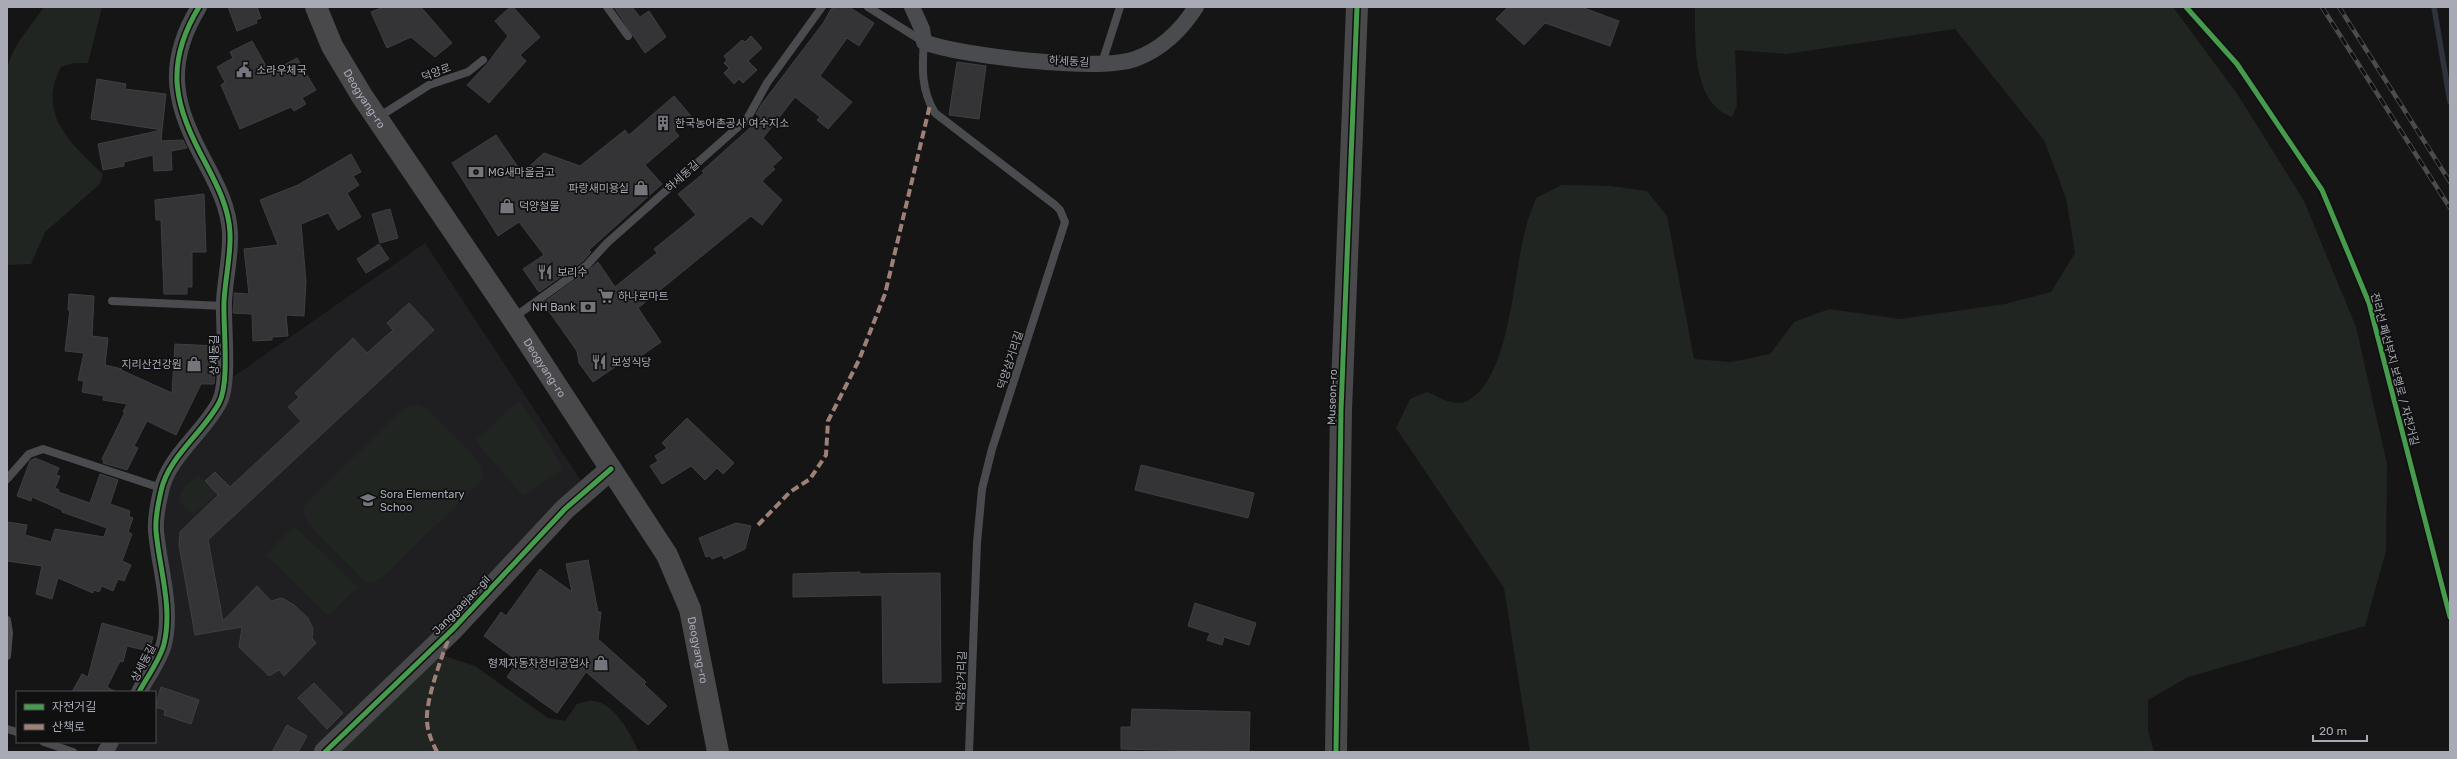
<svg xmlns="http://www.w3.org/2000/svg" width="2457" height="759" font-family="Rubik,'Noto Sans KR',sans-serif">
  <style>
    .built { fill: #1f1f21 }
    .green { fill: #202521 }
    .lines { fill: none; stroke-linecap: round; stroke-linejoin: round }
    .stream { stroke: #2e323a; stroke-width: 5.5 }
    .building { fill: #343437; stroke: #3e3f42 }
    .lane { stroke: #4a4b4e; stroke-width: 8 }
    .street { stroke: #4a4b4e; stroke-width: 16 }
    .secondary { stroke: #49494c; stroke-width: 22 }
    .rail-casing { stroke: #4b4c4f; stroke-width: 4.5 }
    .rail { stroke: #101011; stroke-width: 3; stroke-dasharray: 9; stroke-linecap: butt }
    .quiet { stroke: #9e8076; stroke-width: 4; stroke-dasharray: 8 4; stroke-linecap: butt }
    .cycleway-casing { stroke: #101011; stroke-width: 8 }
    .cycleway { stroke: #469c4c; stroke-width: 5 }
    .labels { text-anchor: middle; stroke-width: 3.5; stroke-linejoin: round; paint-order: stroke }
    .street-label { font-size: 11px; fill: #a8aab5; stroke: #101011 }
    .poi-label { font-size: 11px; fill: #a8aab5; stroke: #101011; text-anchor: start }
  </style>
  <rect width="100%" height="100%" fill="#151516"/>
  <polygon class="built" points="425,243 587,490 325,752 105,752 111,742 155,742 155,692 139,692 161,652 158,509 223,384"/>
  <g class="green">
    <path d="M 44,7 L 102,7 L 88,63 L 74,63 L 61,67 C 36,113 71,144 103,174 L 100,184 L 45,232 L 31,264 L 7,265 L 7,69 C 12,46 31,26 44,7 Z"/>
    <path d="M 1695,7 L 2173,7 L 2238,95 L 2304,201 L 2356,327 L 2387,464 L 2386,551 L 2365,626 L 2188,677 L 2148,700 L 2148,731 L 2154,752 L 1530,752 L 1504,588 L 1396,428 L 1410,399 L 1427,392 C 1439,397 1454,407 1467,401 C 1511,379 1513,271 1526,227 C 1528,217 1533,207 1536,198 L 1562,185 L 1610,186 L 1647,191 L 1667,216 L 1694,359 L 1731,362 L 1770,354 L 1794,322 L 1829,309 L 1900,319 L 2005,304 L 2051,292 L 2075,253 L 2066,198 L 2044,140 L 1955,29 L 1786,54 L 1735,50 L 1737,105 L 1732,117 C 1692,104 1695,41 1695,7 Z"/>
    <polygon points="519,400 563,468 523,496 475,441"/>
    <polygon points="418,404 426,408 479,462 483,477 479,483 382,578 371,583 364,581 308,523 303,509 307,503 404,408"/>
    <polygon points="198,475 216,494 193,515 179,501 181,491"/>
    <polygon points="294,526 358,587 329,616 266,555"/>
    <path d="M 430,651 L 475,666 L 548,718 L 565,721 L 577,704 C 582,703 588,700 592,701 C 614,701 631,735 639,752 L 325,752 Z"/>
  </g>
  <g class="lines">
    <polyline class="stream" points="2434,7 2450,102"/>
  </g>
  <g class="building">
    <polygon points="228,7 257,7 261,18 256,20 257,23 237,31"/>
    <polygon points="383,7 421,7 452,43 435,57 411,37 387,48 371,12"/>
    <polygon points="510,7 513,7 540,37 520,55 526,61 489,103 467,85 487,64 508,36 495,21"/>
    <polygon points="614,7 632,7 640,17 649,11 666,37 645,53"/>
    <polygon points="837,7 849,7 874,23 859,46 847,38 820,76 852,102 828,129 817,120 820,117 795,97 763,138 782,158 772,167 775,169 762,181 782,200 762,225 751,216 638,308 661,342 625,367 622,362 593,382 579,363 577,351 543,303 590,269 598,262 615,287 657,253 654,249 696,215 678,194 704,173 702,171 761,118 756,114 761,105 824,22 831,9"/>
    <polygon points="1508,7 1581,7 1619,21 1610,46 1545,23 1524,45 1496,19"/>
    <polygon points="751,36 762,48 748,61 757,70 743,83 739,79 734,84 724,73 729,68 724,63 727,60 724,56 742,40 745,42"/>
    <polygon points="252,41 270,73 297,58 316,90 302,98 306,104 294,111 291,107 240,129 221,85 225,82 217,67 233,58 230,52"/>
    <polygon points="957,62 986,66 979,119 949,115"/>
    <polygon points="97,79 126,84 125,89 166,94 162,130 91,119"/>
    <polygon points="674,96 691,116 674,130 679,136 645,165 662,184 589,250 591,252 583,261 539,292 523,269 544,255 519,222 498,236 452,163 496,135 522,173 544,153 580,166 625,130 629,135"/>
    <polygon points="162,130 161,141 183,140 187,148 171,151 172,170 154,171 153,155 124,162 124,166 103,170 98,144"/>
    <polygon points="351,154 361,172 353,176 359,185 347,193 361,217 338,230 328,213 301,224 306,281 304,316 286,315 288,336 272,337 272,340 253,341 252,314 233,313 234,302 234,293 249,294 244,249 278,245 260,200 298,185"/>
    <polygon points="204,194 206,252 192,252 192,287 187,287 187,294 164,294 161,220 156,220 155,200"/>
    <polygon points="390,209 398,238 380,243 372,214"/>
    <polygon points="379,244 389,259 366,273 357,259"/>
    <polygon points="69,294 94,296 92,336 108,338 105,365 122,369 121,370 172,393 175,344 216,346 214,384 201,384 176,435 147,421 134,446 138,448 127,470 103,463 104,461 102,459 125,412 123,412 127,404 103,400 104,396 82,392 84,381 78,380 84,353 65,351 70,310 68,310"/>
    <polygon points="409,303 434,330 208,540 223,621 257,586 271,601 282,598 294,605 308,618 313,629 312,638 316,643 284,676 279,670 269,676 239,647 242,627 195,635 179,545 180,532 218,495 205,481 215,472 230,487 301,421 288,407 299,397 295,393 353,338 367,353 393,330 387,323"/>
    <polygon points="687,418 734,463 723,474 717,468 705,480 691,466 662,484 650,466 658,461 655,456 667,448 662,443"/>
    <polygon points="35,458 59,468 56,475 60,476 55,488 59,490 58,492 90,503 100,474 118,480 110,504 130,511 129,516 133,518 128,532 132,534 122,561 131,565 124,581 118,579 113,591 102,586 99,592 94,590 93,593 58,578 52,599 36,594 42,566 7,561 7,522 27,525 25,535 51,542 55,529 104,537 107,528 62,512 62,510 32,497 31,501 17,496 30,461"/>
    <polygon points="1141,465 1254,493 1248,518 1135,490"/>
    <polygon points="736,523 751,526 745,549 724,559 722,555 712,559 710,556 706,557 699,538"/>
    <polygon points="588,560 598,612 601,612 598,639 646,682 644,684 667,706 648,725 586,672 557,713 507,677 518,661 484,636 501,612 506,616 540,569 572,592 566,564"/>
    <polygon points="860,572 860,574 940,573 941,682 883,683 882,595 793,597 793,574"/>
    <polygon points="1195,603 1256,623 1249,645 1224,637 1222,645 1207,640 1210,633 1188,626"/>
    <polygon points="102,623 153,637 149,651 127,646 123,662 120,661 107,687 116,692 72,692 82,674 88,677"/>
    <polygon points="314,683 343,713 327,729 298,698"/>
    <polygon points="161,687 199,700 191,724 164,715 165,710 155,707"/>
    <polygon points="1132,709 1250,712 1249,752 1121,749 1121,727 1131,727"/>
    <polygon points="287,725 307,736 298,752 272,752"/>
  </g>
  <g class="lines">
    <g class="lane">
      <polyline points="607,7 628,36"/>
      <path d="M 868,7 L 924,42 C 922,68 921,90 935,113 L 1055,205 L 1060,210 L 1065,222 L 992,449 L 982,489 L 977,543 L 969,752"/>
      <polyline points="1102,63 1120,7"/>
      <polyline points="377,118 429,85 468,72 483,60"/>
      <polyline points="112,301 224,306"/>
      <polyline points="513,318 587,265 607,243 747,119 767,83 822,7"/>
      <polyline points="7,479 29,454 43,449 161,488"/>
      <polyline points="7,620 9,633 7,656"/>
      <polyline points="7,729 17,732"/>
      <polyline points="44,742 73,752"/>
    </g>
    <g class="street">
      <path d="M 912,7 L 922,29 L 924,42 C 960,56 1099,72 1135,59 C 1161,50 1182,29 1196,7"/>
      <path d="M 139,692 C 147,677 160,660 164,644 C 173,607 159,567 156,531 C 155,518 158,504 161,491 C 168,457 203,433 219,403 C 230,383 223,327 224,302 C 225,279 231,256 230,233 C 229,208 217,185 206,164 C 175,107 163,66 199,7"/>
      <polyline points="105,752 111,742"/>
    </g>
    <g class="secondary">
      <path id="s1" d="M 316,7 L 332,46 L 362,96 L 513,319 L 667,555 L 690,609 L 718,752"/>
      <polyline points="325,752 453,629 565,509 611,469"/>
      <polyline points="1336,752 1341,410 1357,7"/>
    </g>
    <defs>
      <g id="rail">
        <polyline points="2322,7 2450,208"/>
        <polyline points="2339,7 2450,182"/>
      </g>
    </defs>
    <use href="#rail" class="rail-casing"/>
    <use href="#rail" class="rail"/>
    <g class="quiet">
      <polyline points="758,525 790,492 810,479 826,455 828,421 859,360 885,294 930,105"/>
      <path d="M 437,752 C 432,742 428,733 427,722 C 425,701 442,656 450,635"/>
    </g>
    <defs>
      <g id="cycleway">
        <polyline points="2186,7 2237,64 2322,190 2369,303 2450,617"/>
        <path d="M 139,692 C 147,677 160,660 164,644 C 173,607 159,567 156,531 C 155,518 158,504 161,491 C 168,457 203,433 219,403 C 230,383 223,327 224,302 C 225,279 231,256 230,233 C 229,208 217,185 206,164 C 175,107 163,66 199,7"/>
        <polyline points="325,752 453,629 565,509 611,469"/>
        <polyline points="1336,752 1341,410 1357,7"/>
      </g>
    </defs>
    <use href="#cycleway" class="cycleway-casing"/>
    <use href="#cycleway" class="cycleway"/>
  </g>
  <defs>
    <symbol id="civic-bare" viewBox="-9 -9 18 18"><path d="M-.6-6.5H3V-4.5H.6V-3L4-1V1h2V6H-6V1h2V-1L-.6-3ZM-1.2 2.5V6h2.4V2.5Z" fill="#75767d" stroke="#101011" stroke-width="2.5" paint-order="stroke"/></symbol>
    <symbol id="building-bare" viewBox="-9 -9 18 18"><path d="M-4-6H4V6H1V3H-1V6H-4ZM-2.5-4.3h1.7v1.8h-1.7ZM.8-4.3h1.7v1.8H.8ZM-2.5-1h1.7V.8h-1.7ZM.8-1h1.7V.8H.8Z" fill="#75767d" stroke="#101011" stroke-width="2.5" paint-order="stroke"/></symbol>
    <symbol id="bank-bare" viewBox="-9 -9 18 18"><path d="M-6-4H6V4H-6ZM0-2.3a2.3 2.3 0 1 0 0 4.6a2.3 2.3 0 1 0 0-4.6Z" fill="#75767d" stroke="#101011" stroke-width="2.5" paint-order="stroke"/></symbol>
    <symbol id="shop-bare" viewBox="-9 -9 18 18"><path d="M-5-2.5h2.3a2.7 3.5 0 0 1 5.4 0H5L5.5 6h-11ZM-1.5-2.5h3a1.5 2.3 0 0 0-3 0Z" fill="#75767d" stroke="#101011" stroke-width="2.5" paint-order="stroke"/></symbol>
    <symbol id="restaurant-bare" viewBox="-9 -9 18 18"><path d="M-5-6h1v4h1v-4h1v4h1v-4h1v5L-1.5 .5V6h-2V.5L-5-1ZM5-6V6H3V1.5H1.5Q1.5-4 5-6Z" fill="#75767d" stroke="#101011" stroke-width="2.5" paint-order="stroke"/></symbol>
    <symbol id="supermarket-bare" viewBox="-9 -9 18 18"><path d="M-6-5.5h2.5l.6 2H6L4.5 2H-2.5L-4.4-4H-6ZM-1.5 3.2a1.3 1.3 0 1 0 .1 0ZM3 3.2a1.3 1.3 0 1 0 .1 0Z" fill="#75767d" stroke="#101011" stroke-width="2.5" paint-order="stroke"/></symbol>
    <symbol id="school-bare" viewBox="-9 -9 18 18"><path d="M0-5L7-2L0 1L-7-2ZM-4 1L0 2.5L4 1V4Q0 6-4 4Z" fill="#75767d" stroke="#101011" stroke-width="2.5" paint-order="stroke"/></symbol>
  </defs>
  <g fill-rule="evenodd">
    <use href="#civic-bare" x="233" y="59" width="22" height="22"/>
    <use href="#building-bare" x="652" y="112" width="22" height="22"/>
    <use href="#bank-bare" x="465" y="161" width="22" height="22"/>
    <use href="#shop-bare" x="630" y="177" width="22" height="22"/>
    <use href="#shop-bare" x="496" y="195" width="22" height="22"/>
    <use href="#restaurant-bare" x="534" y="261" width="22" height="22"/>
    <use href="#supermarket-bare" x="595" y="285" width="22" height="22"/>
    <use href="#bank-bare" x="577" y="296" width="22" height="22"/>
    <use href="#restaurant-bare" x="588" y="351" width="22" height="22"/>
    <use href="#shop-bare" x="183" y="353" width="22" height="22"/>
    <use href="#school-bare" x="357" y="489" width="22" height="22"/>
    <use href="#shop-bare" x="590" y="652" width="22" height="22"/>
  </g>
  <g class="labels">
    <g class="street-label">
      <text transform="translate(1069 61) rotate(3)" y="4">하세동길</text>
      <text transform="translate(436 72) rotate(-21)" y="4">덕양로</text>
      <text dy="4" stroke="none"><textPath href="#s1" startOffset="104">Deogyang-ro</textPath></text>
      <text transform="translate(682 176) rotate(-42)" y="4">하세동길</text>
      <text transform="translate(214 355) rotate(-90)" y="4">상세동길</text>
      <text transform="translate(1010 360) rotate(-72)" y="4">덕양삼거리길</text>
      <text dy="4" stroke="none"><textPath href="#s1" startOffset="428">Deogyang-ro</textPath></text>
      <text transform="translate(2395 369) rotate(75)" y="4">전라선 폐선부지 보행로 / 자전거길</text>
      <text transform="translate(1332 397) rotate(-88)" y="4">Museon-ro</text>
      <text transform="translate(461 605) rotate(-46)" y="4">Janggaejae-gil</text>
      <text dy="4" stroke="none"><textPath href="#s1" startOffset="752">Deogyang-ro</textPath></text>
      <text transform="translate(143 663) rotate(-62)" y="4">상세동길</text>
      <text transform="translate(961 681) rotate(-88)" y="4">덕양삼거리길</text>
    </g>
    <g class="poi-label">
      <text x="256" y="74">소라우체국</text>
      <text x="675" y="127">한국농어촌공사 여수지소</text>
      <text x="488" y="176">MG새마을금고</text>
      <text x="629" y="192" text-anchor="end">파랑새미용실</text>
      <text x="519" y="210">덕양철물</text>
      <text x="557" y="276">보리수</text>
      <text x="618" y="300">하나로마트</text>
      <text x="576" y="311" text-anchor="end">NH Bank</text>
      <text x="611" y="366">보성식당</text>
      <text x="182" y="368" text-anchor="end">지리산건강원</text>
      <text x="380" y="498">Sora Elementary<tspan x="380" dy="13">Schoo</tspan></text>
      <text x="589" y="667" text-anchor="end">형제자동차정비공업사</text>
    </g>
  </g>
  <rect width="2457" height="759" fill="none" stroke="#a8aab5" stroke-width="16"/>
  <rect x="16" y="691" width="140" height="52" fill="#101011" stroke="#4d4e53"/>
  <rect x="24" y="704" width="20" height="6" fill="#469c4c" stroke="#4d4e53"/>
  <text x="52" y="711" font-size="12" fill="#a8aab5">자전거길</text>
  <rect x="24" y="724" width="20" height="6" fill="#9e8076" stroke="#4d4e53"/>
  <text x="52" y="731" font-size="12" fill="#a8aab5">산책로</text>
  <path d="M2313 735v6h54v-6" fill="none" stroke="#a8aab5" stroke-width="2"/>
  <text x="2319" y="735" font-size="12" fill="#a8aab5" stroke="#101011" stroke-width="3" paint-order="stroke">20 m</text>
</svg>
